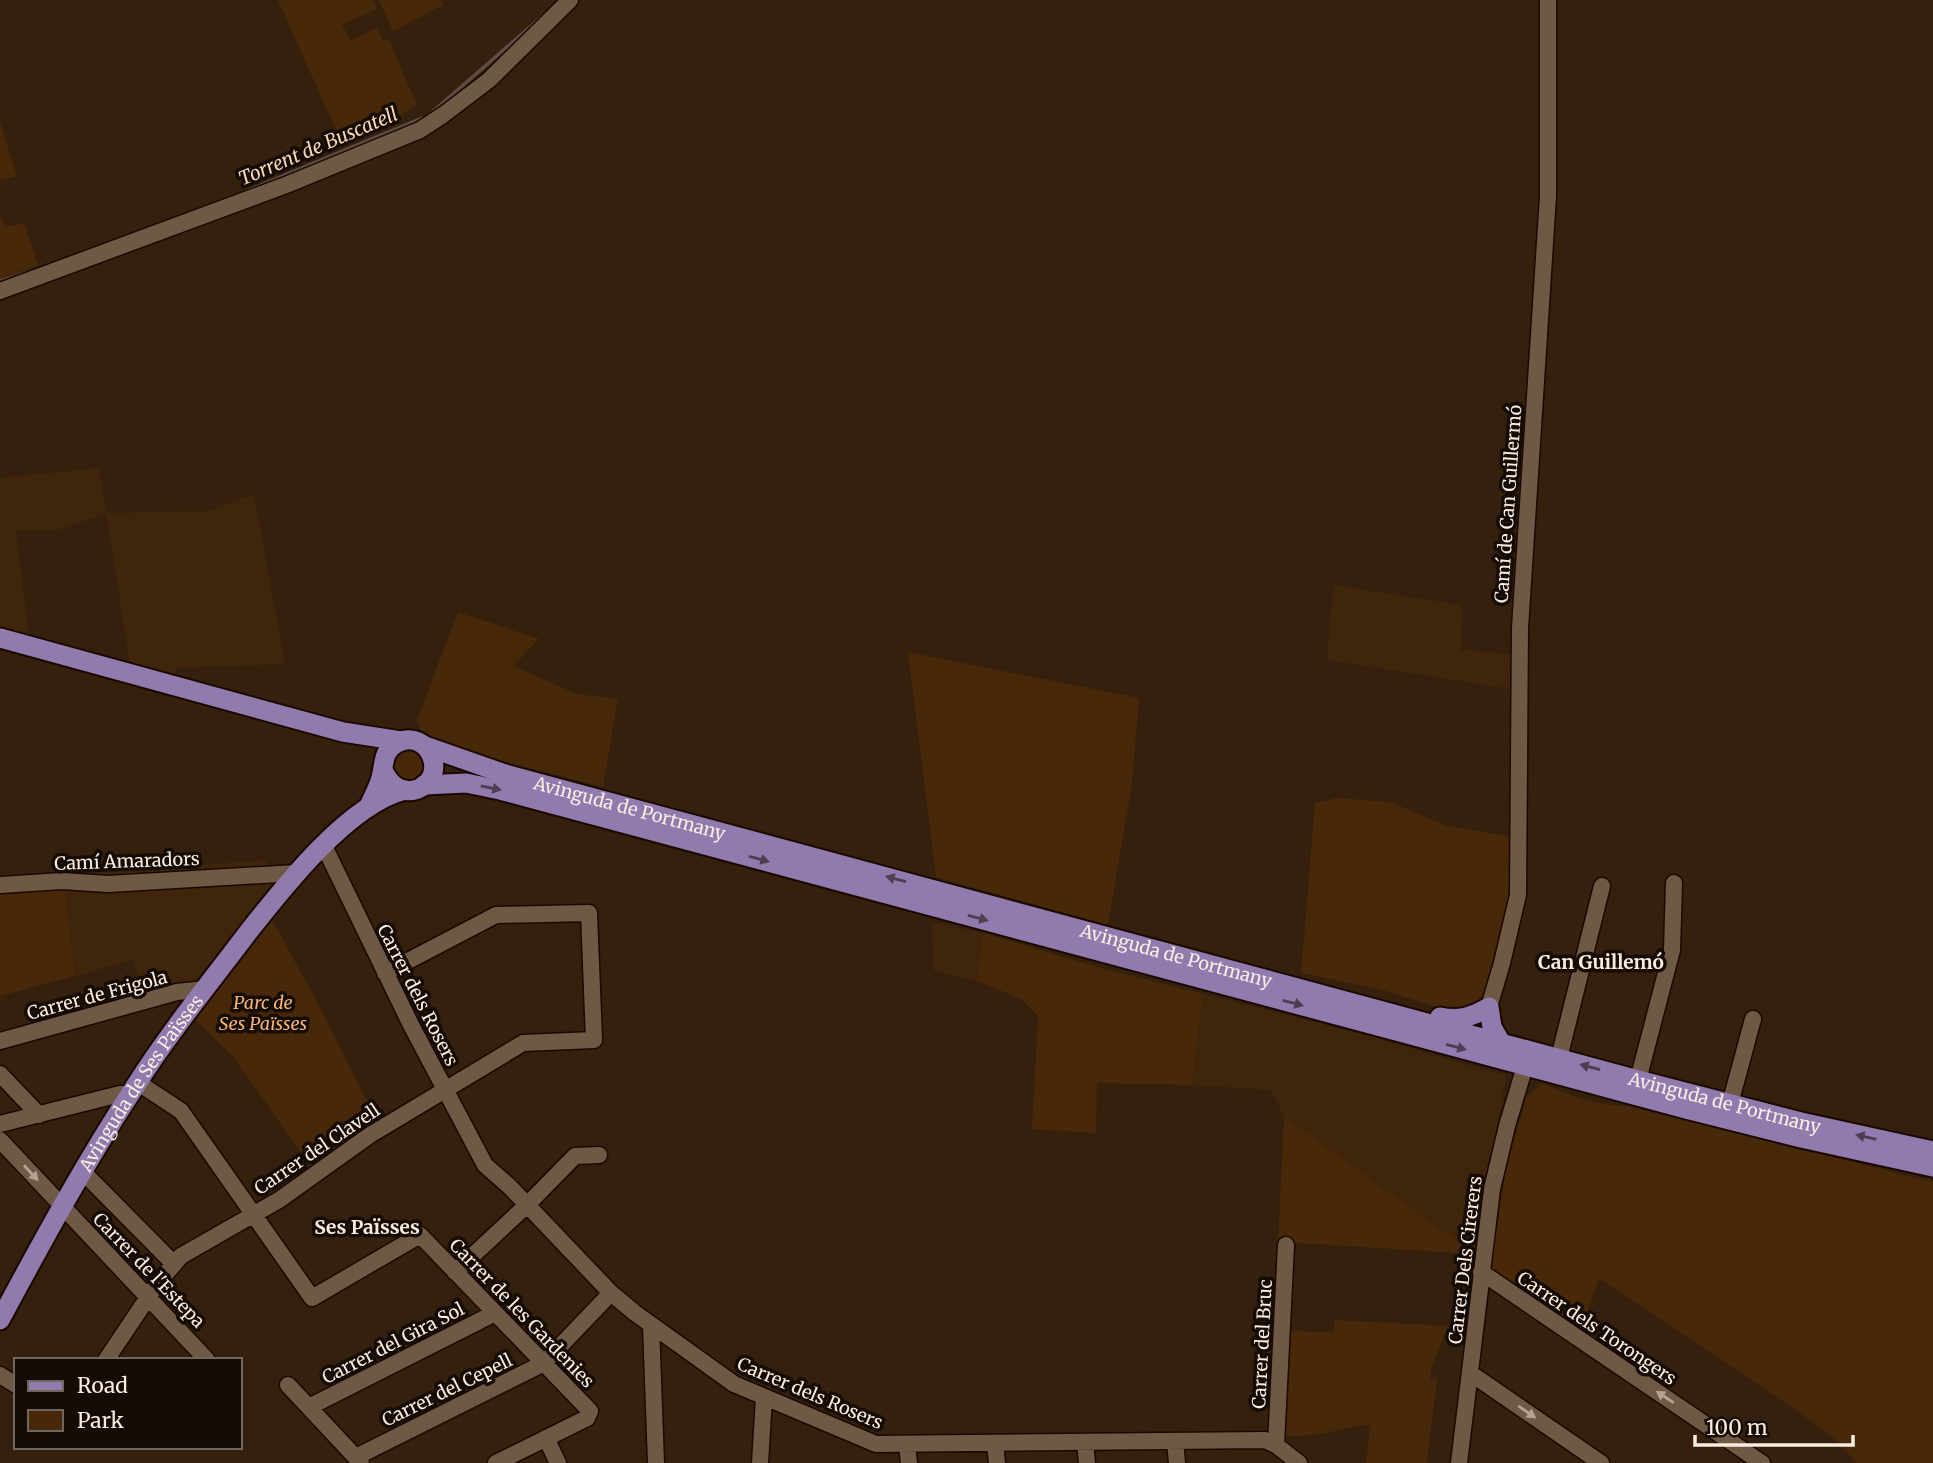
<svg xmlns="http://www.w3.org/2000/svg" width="1933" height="1463" font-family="Merriweather,serif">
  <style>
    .built { fill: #3e250c }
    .green { fill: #472809 }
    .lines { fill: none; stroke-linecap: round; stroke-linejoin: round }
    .stream { stroke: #5c4c44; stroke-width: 3.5 }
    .minor-casing { stroke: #1b0900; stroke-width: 19 }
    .major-casing { stroke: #1b0900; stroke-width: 23 }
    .minor { stroke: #6f5844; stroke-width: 16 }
    .major { stroke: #917bae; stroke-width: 19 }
    .oneway { fill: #4d3e51 }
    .oneway2 { fill: #b4a292 }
    .labels { text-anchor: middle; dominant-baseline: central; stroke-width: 7; stroke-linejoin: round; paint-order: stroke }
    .street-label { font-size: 18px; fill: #faece1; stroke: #150c05 }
    .park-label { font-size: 18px; font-style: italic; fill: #f8b375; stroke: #150c05 }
    .water-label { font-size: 19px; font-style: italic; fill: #fbd7b9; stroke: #150c05 }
    .neighbourhood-label { font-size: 19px; font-weight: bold; fill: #faece1; stroke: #150c05 }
  </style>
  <rect width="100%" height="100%" fill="#35200e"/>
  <path class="built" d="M 99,468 L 107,513 L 208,511 L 254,494 L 285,664 L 176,668 L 175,678 L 130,664 L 106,513 L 59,530 L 16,531 L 29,635 L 0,628 L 0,478 Z
    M 1333,585 L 1462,605 L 1461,650 L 1512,654 L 1511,689 L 1327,660 Z
    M 266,860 L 271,889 L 201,979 L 142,995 L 133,960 L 75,976 L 64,875 Z
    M 932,922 L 983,933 L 977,981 L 933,970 Z
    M 1203,994 L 1370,1036 L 1506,1076 L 1475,1254 L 1284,1116 L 1271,1090 L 1192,1085 Z"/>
  <path class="green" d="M 278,0 L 373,0 L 377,9 L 342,24 L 350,40 L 377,28 L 383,40 L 389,40 L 417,105 L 344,148 Z
    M 379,0 L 441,0 L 443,5 L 393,31 Z
    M 0,122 L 17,176 L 0,180 Z
    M 0,215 L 5,227 L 24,223 L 38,265 L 0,279 Z
    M 458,612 L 539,639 L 513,666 L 577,694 L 618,699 L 603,787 L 450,747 C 434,741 425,736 416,722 Z
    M 908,652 L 1139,698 L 1132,784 L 1108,925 L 936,877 Z
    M 409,747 L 424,756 L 425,773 L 412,784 L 393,778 L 390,760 L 393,754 Z
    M 1337,798 L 1390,802 L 1445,825 L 1511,837 L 1509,896 L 1499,949 L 1481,1001 L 1466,1009 L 1449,1011 L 1379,989 L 1301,973 L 1315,803 Z
    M 65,887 L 75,976 L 0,996 L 0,890 Z
    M 270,916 L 321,1009 L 376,1119 L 361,1128 L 355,1125 L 306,1160 L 232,1055 L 193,1018 Z
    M 983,933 L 1100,968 L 1203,994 L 1192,1085 L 1097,1083 L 1096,1133 L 1032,1129 L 1038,1016 L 1021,999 L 977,981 Z
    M 1543,1083 C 1573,1098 1594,1104 1627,1106 L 1933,1182 L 1933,1463 L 1857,1463 L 1834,1439 L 1796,1410 L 1599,1278 L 1581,1332 L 1490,1269 L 1507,1165 L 1527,1096 Z
    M 1284,1116 L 1475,1254 L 1282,1242 L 1278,1244 Z
    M 1335,1320 L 1448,1326 L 1431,1369 L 1430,1382 L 1437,1377 L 1427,1463 L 1366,1463 L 1370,1425 C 1354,1426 1340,1430 1325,1433 C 1307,1436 1290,1436 1273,1435 L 1278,1335 L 1295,1331 L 1333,1332 Z"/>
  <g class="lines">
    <path class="stream" d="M 430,114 L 546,13
      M 244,192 L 422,118
      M 0,281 L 38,269"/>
    <g class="minor-casing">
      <path id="minor" d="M 0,291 L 286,185 L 420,130 L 443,115 L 489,80 L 570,0
        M 324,846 L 411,1025 L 485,1165 L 510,1187 L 611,1293 L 635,1313 L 734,1384 L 876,1444 L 1265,1440 L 1276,1445 L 1299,1463
        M 0,885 L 62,881 L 108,884 L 296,873
        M 1489,1007 L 1502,963 L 1518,895 L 1520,628 L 1548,196 L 1548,0
        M 0,1041 L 177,992 L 205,989
        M 1559,1058 L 1602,886
        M 0,1074 L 39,1115
        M 1638,1080 L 1672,950 L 1674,883
        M 137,1082 L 181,1111 L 312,1298 L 420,1235 L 590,1411 L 587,1418 L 496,1463
        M 1730,1104 L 1753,1019
        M 0,1124 L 120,1094 L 130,1094
        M 0,1140 L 207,1360
        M 83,1172 L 174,1264
        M 455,1272 L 527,1205 L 575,1156 L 599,1155
        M 1481,1272 L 1762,1463
        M 651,1325 L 656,1463
        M 106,1360 L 157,1284 L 181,1256 L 279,1200 L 370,1135 L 523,1043 L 594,1040 L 589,913 L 496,915 L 385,973
        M 1470,1373 L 1601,1463
        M 0,1375 L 16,1385
        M 288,1385 L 361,1463
        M 309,1407 L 495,1313
        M 546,1438 L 558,1463
        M 1175,1441 L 1177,1463
        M 1085,1442 L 1087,1463
        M 995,1443 L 997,1463
        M 907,1444 L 909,1463
        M 1276,1445 L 1286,1245
        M 356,1457 L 544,1363 L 611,1293
        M 760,1463 L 764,1397
        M 1459,1463 L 1492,1189 L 1507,1126 L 1525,1066"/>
    </g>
    <g class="major-casing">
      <g id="major">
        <path d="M 0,638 L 343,732 L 401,741"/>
        <path id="s1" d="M 425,746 L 505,774 L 1638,1080 L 1801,1122 L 1933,1151"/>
        <path d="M 424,785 L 466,783 L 500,790 L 1686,1109 L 1801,1138 L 1933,1167"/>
        <path d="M 369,806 C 373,797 377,790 380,781 C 385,767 381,751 397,743 C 428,727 450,776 418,789 C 402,795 389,784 383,770"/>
        <path d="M 1440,1017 C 1459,1021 1472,1017 1489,1007 L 1492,1027 L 1501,1043"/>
        <path id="s2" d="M 0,1320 C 43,1240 86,1161 136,1085 C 169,1033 209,984 246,935 C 282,889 348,804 405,790"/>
      </g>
    </g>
    <use href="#minor" class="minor"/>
    <use href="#major" class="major"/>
  </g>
  <defs><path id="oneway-solid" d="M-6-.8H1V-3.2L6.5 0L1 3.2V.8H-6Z" transform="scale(1.75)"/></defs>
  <g class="oneway">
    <use href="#oneway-solid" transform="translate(491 788) rotate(12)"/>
    <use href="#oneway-solid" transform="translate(759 859) rotate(15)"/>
    <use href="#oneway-solid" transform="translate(896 879) rotate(-165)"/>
    <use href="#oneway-solid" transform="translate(978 918) rotate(15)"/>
    <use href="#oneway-solid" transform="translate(1293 1003) rotate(15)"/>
    <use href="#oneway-solid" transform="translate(1456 1047) rotate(15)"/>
    <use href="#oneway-solid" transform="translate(1590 1067) rotate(-165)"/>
    <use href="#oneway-solid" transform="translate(1866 1137) rotate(-167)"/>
  </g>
  <g class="oneway2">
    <use href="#oneway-solid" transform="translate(31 1173) rotate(47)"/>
    <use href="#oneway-solid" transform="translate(1665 1397) rotate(-146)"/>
    <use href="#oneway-solid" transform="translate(1527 1412) rotate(35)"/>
  </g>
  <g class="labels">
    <g class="street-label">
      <text transform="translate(1508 504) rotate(-86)">Camí de Can Guillermó</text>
      <text stroke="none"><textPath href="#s1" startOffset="214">Avinguda de Portmany</textPath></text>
      <text transform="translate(127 861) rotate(-2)">Camí Amaradors</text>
      <text stroke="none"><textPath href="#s1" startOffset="780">Avinguda de Portmany</textPath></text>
      <text transform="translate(97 995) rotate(-15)">Carrer de Frigola</text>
      <text transform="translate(418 995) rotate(63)">Carrer dels Rosers</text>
      <text stroke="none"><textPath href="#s2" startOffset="276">Avinguda de Ses Païsses</textPath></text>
      <text stroke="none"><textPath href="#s1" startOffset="1348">Avinguda de Portmany</textPath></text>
      <text transform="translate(317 1149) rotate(-34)">Carrer del Clavell</text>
      <text transform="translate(1465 1260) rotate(-83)">Carrer Dels Cirerers</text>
      <text transform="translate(149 1270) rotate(46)">Carrer de l'Estepa</text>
      <text transform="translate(522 1313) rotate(46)">Carrer de les Gardenies</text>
      <text transform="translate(1597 1328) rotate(34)">Carrer dels Torongers</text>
      <text transform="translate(393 1343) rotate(-27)">Carrer del Gira Sol</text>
      <text transform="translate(1262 1344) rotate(-87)">Carrer del Bruc</text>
      <text transform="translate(447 1390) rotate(-26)">Carrer del Cepell</text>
      <text transform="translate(810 1393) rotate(23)">Carrer dels Rosers</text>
    </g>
    <g class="park-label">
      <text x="263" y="1002">Parc de<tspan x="263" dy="21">Ses Païsses</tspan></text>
    </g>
    <g class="water-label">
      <text transform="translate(318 146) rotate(-23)">Torrent de Buscatell</text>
    </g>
    <g class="neighbourhood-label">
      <text x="1601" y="962">Can Guillemó</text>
      <text x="367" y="1227">Ses Païsses</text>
    </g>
  </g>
  <rect x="14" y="1358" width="228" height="91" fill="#150c05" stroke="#71665d" stroke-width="2"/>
  <rect x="28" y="1381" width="35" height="10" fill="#917bae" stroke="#71665d" stroke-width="2"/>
  <text x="77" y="1393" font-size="21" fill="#faece1">Road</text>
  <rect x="28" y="1410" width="35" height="21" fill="#472809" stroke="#71665d" stroke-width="2"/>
  <text x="77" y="1428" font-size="21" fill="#faece1">Park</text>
  <path d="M1695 1435v10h158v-10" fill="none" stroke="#faece1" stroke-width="3.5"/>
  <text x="1706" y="1435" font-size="21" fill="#faece1" stroke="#150c05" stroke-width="5" paint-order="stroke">100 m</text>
</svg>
